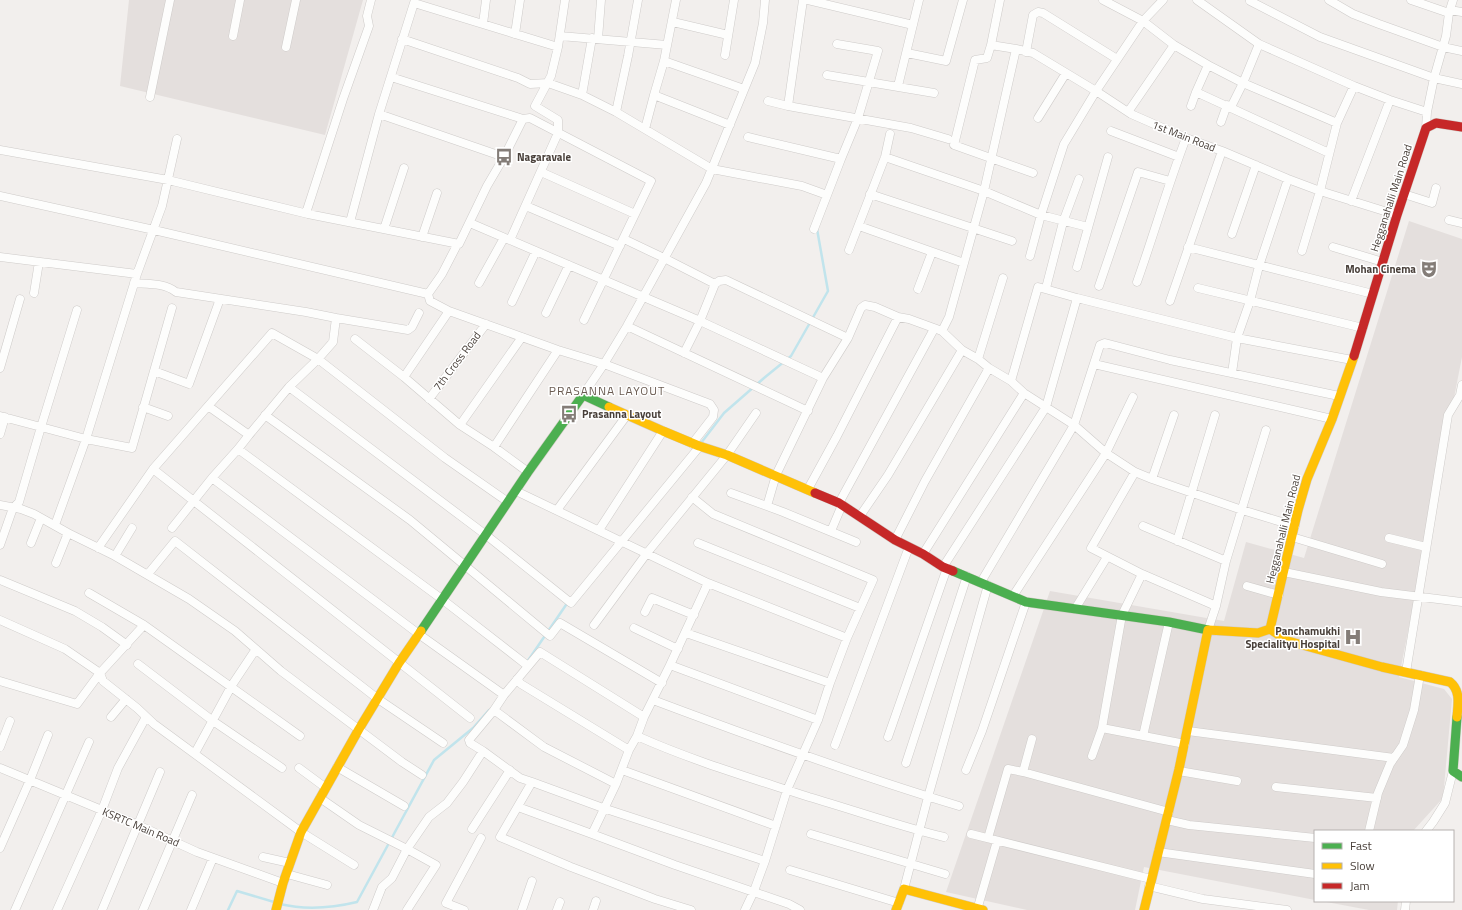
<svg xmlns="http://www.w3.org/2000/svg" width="1462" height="910" font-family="'Titillium Web',sans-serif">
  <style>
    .industrial { fill: #e4dfdd }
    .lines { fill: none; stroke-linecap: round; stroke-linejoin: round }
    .stream { stroke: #c1e4ec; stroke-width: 2.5 }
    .street-casing { stroke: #cecbc9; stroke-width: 9 }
    .fast-casing { stroke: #d2ccc6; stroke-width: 10 }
    .slow-casing { stroke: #d2ccc6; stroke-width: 10 }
    .jam-casing { stroke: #d2ccc6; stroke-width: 10 }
    .street { stroke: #fdfdfc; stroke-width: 8 }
    .fast { stroke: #4caf50; stroke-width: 9 }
    .slow { stroke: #ffc107; stroke-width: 9 }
    .jam { stroke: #c62828; stroke-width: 9 }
    .labels { text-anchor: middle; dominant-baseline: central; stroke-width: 3; stroke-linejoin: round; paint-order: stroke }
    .street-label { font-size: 11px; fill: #483f39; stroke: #fff }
    .poi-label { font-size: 11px; font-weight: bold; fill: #483f39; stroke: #fff; text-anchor: start }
    .neighbourhood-label { font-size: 12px; letter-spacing: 1px; fill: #6a5b51; stroke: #fff }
  </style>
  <rect width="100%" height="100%" fill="#f2efed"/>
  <path class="industrial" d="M 129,0 L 363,0 L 325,135 L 120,86 Z
    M 1409,221 L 1462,239 L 1462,357 L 1399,677 L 1444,689 L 1452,699 L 1443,798 L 1413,831 L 1315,831 L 1315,900 L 1144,867 L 1135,910 L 1027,910 L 946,892 L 1050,591 L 1224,621 L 1246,542 L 1304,558 Z
    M 1321,901 L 1398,901 L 1397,910 L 1369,910 Z"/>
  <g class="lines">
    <path class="stream" d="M 701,443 L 724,413 L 764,378 L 791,356 L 828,291 L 817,229
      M 527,662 L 568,602
      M 280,904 C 305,910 332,908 357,902 L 434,760 L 473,728 L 489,710
      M 228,910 L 237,891 L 274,902"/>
    <g class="street-casing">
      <path id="street" d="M 638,0 L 628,56 L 616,112 L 712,169 L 802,186 L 827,195
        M 676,0 L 664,61 L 654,95 L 730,125
        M 808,0 L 913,25
        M 1000,0 L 991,45 L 1016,49 L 1033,53 L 1096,91 L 1131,114 L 1186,138 L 1222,151 L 1288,179 L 1320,191 L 1397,215
        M 1103,0 L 1143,21 L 1174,45 L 1208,65 L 1243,83 L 1337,123
        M 1197,0 L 1259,44 L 1354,86 L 1390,100 L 1427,112
        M 1329,0 L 1353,14 L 1379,24 L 1443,47 L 1462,51
        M 1411,0 L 1449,13
        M 1250,1 L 1320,37 L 1434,78 L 1462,84
        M 1450,10 L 1462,12
        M 673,22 L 728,35
        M 483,24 L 486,0
        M 515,34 L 520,0
        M 233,36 L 240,0
        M 560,36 L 667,45
        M 402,39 L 518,78 L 530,84 L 548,83 L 582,95 L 592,38
        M 598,39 L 601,0
        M 991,45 L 987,58 L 975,60 L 954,145 L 1033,173
        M 286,47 L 296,0
        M 1026,52 L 1033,15 L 1038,12 L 1043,13 L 1117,59
        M 907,53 L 946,61 L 963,0
        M 725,55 L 734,0
        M 664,61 L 744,89
        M 1208,65 L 1196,92 L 1329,153
        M 827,75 L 934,93
        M 898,86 L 919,0
        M 582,95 L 616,112
        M 150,97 L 170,0
        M 768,101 L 788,106 L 911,128 L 948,139
        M 788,106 L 803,0
        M 1191,106 L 1196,92
        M 1231,107 L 1243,83 L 1259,44
        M 1128,112 L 1174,45
        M 379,114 L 504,157
        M 1038,118 L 1066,73
        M 523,119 L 530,118 L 651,181 L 584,320
        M 1221,122 L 1227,105
        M 1426,128 L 1427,112 L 1434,78 L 1446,36 L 1449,13 L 1453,0
        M 645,129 L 654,95
        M 1111,131 L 1179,157
        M 748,137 L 841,159
        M 0,150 L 168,180 L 308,214 L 459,244 L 487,186 L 504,157 L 523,119 L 391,77
        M 885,157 L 984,191 L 1041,215 L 1088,227
        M 541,172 L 635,214
        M 870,194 L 1012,241
        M 1404,194 L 1432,203 L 1436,188
        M 0,196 L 154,230 L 428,294
        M 1351,201 L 1390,100
        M 526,206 L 620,246
        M 306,213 L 343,99 L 369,26 L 367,16 L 371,0
        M 1449,220 L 1462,223
        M 350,222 L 379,114 L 414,3 L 558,47
        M 470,223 L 700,321 L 823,378
        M 859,226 L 964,263
        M 384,229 L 404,168
        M 814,229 L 841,159 L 858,118 L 878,51 L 837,44
        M 1232,234 L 1256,165
        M 422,237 L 437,193
        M 624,239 L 664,258 L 715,284 L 719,281 L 726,280 L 848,338
        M 510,240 L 558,133 L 558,120 L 535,106 L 551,76 L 558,47 L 565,0
        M 457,245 L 442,274 L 428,294 L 430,301 L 449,311 L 558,350 L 604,364 L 710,404 L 714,410 L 713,417 L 692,444
        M 1188,247 L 1373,294
        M 1333,247 L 1383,262
        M 849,250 L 885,157 L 890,134
        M 1302,251 L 1320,191 L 1337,123 L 1354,86
        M 1030,256 L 1041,215 L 1064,144 L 1096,91 L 1143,21 L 1163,0
        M 0,257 L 137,274
        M 1077,267 L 1108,157
        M 1137,282 C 1154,234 1168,185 1186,138
        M 134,283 C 149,284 165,283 176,292 L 306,312 L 336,318 L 333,342 L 318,359 L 289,387 L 249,435 L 238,449 L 212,478 L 172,528
        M 479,283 L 504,238
        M 1099,286 L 1138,172 L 1170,181
        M 1046,288 L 1063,222 L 1079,179
        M 1198,288 L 1363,328
        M 918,289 L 932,252
        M 34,293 L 39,262
        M 1170,301 L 1222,151
        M 512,302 L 536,251
        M 77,310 L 41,427 L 86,439 L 137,274 L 162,206 L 177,139
        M 449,311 L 404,377 L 460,425 L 494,447 L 528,472
        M 546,313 L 569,265
        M 336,318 L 408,330 L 412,327 L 419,313
        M 627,326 L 808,411
        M 942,331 L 949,317 L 984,191 L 1016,49
        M 355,339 L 404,377
        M 684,353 L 700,321 L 715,284
        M 978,359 L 1003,278
        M 1094,364 L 1332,419
        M 0,368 L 20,299
        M 154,371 L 189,384 L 220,299
        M 1232,373 L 1237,338 L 1250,301 L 1259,266 L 1288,179
        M 1011,381 L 1038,287 L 1077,298 L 1237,338 L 1352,360
        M 289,387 L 486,535 L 571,603 L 700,446
        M 583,395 L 604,364 L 627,326 L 706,183 L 755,63 L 763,23 L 765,0
        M 429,399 L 486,324
        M 208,406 L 249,435
        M 143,407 L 168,416
        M 265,415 L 410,520 L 550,636 L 560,623 L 662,683
        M 0,416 L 41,427 L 19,502 L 13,508 L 0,545
        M 460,425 L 522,337
        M 0,434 L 5,417
        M 494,447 L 558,350
        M 238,449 L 443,600 L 528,666
        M 212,478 L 420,635 L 504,695 L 494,710 L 544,747 L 616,784
        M 1152,479 L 1174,415
        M 808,489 L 837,436 L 898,317
        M 516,491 L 708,583 L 847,638
        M 731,493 L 783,512 L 856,542
        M 692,497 L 713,514 L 873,580 L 847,638 L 830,683 L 818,720 L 787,790 L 765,861 L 754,891 L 745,910
        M 839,503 L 934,329
        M 0,505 L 21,509 L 34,514 L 68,533 L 115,556 L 189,599 L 235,631 L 281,671 L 402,762 L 422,775
        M 767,506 L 776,475 L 823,378 L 848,338 L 861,308 L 865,305 L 875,307 L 898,317 L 909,319 L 942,331 L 962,350 L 978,359 L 989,368 L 1011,381 L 1024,393 L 1074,425 L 1106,453 L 1135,472 L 1152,479 L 1242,510 L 1295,526
        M 557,510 L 627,415
        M 860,516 L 888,475 L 962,350
        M 55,525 L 86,439 L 132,448 L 172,308
        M 1143,526 L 1226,561
        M 599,530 L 663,431
        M 831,531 L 842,505
        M 1292,537 L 1382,564
        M 1389,538 L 1426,547
        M 895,540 L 925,481 L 989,368
        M 1177,541 L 1215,415
        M 31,543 L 41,518
        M 698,543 L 860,608
        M 98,548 L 153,469
        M 923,554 L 1024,393
        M 115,556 L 132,528
        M 56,563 L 68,533
        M 943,567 L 1046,407 L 1077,298
        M 1284,572 L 1381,592 L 1462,602
        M 148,574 L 175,541 L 378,699 L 443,743
        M 1142,574 L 1216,606
        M 0,580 L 75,611 L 102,627 L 127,645
        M 981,582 L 1074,425 L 1100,345 L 1105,343 L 1170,360 L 1339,396
        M 1247,586 L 1279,595
        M 89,593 L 144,625 L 300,736
        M 1013,596 L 1106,453 L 1133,397
        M 1075,609 L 1107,557
        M 645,612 L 652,598 L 694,615
        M 0,620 L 65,649 L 100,673 L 103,681 L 137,708 L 154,724 L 301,832 L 354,865
        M 594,625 L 647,553 L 727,455 L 756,413
        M 634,628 L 678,649
        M 1208,630 L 1216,606 L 1226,561 L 1266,430
        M 686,633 L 830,683
        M 138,664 L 213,721 L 282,768
        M 670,665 L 708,583
        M 1406,672 L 1448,415 L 1460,395 L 1462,385
        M 517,679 L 521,684 L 629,750 L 637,736 L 644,717
        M 0,681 L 77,704 L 100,673 L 144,625
        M 504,695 L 540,652 L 644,717 L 670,665 L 818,720
        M 653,700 C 754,738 856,775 959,806
        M 111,717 L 126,699
        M 470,718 L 153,469 L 272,333 L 318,359 L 445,458 L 508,502
        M 1102,728 L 1185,744
        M 1188,731 L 1394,758
        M 637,736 C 693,761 751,778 809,797 C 854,810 898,826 944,837
        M 1143,736 L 1169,622
        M 888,737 L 947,568
        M 835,745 L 909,547
        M 0,747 L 10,721
        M 629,750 L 616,784 L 592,834 L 675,865 L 789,904 L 800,910
        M 483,751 L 470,743 L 469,740 L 494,710
        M 195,753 L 232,685 L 256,649
        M 1092,756 L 1102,728 L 1122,615 L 1142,574 L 1091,548 L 1135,472
        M 906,763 L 967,576
        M 337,767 L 404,806
        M 0,768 L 138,825 L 197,852 L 283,883
        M 299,768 L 326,788
        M 622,770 L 776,826
        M 966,770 L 982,731 L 1026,602
        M 1179,771 L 1237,781
        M 1023,772 L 1169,812
        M 532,782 L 500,837 L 571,867 L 655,899 L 691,910
        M 1276,787 L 1377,798
        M 320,798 L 359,825 L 407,849 L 429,817 L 447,803 L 463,782 L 483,751 L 520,778 L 532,782 L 603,808 L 765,861
        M 518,807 L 592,834
        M 1167,820 L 1189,825 L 1315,838
        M 472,829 L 510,770
        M 1369,831 L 1378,793 L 1390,764 L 1403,745 L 1414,710 L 1420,675
        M 1426,831 L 1433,822 L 1445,803 L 1453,771
        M 811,834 L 945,874
        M 971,834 L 1151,879
        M 988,838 L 1008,769 L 1023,772 L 1032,739
        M 0,848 L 30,780 L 48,735
        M 1158,852 L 1315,874
        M 263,857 L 290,863
        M 790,870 L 899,903
        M 287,874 L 327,885
        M 1149,886 L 1203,899 L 1287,910
        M 904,889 L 928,797 L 988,585
        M 15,910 L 89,742
        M 57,910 L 102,810 L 118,768 L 146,717
        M 102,910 L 160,772
        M 143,910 L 192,795
        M 191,910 L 213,858
        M 373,910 L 382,887 L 392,878 L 407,849 L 436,865 L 407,910
        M 464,910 L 446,903 L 481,838
        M 522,910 L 532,881
        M 557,910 L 560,902
        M 593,910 L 596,901
        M 977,910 L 997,841
        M 1405,910 L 1406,901"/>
    </g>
    <g class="fast-casing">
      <path id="fast" d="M 953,571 L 1026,602 L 1169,622 L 1208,630
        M 421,631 L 528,472 L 583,395 L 609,407
        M 1457,717 L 1453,771 L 1462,777"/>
    </g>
    <g class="slow-casing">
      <path id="slow" d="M 609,407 L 663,431 L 699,446 L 727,455 L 815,493
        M 1270,629 L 1298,510 L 1307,479 L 1332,419 L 1354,356
        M 1270,629 L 1288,641 L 1382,667 L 1450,682 C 1461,691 1458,704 1457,717
        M 276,910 L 283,883 L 301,832 L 359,729 L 399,663 L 421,631
        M 896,910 L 904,889 L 983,910
        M 1144,910 L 1179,769 L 1208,630 L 1258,633 L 1270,629"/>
    </g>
    <g class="jam-casing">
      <path id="jam" d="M 1354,356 L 1397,215 L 1426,128 L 1436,123 L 1462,127
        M 815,493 L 839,503 L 895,540 L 923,554 L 943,567 L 953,571"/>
    </g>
    <use href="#street" class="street"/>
    <use href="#fast" class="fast"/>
    <use href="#slow" class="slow"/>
    <use href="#jam" class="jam"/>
  </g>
  <defs>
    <g id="bus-bare" transform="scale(1.38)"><path d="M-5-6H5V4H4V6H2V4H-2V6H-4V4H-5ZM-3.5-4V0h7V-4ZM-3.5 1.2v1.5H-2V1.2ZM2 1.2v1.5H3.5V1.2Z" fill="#847d78" stroke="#fff" stroke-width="2.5" paint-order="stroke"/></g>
    <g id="theatre-bare" transform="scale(1.38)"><path d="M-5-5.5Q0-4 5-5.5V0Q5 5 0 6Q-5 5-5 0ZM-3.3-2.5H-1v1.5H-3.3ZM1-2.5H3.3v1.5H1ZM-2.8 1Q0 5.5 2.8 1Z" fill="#847d78" stroke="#fff" stroke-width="2.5" paint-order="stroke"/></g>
    <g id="hospital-bare" transform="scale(1.38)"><path d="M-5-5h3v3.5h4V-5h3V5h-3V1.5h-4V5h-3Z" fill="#847d78" stroke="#fff" stroke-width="2.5" paint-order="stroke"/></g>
  </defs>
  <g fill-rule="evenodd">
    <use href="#bus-bare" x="504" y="157"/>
    <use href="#theatre-bare" x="1429" y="269"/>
    <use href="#bus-bare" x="569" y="414"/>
    <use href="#hospital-bare" x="1353" y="637"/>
  </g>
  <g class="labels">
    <g class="street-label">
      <text transform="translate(1184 136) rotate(21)">1st Main Road</text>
      <text transform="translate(1391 198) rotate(-72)">Hegganahalli Main Road</text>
      <text transform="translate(457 361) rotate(-53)">7th Cross Road</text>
      <text transform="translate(1283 529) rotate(-76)">Hegganahalli Main Road</text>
      <text transform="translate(141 827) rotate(23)">KSRTC Main Road</text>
    </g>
    <g class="poi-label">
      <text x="517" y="157">Nagaravale</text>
      <text x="1416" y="269" text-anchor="end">Mohan Cinema</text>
      <text x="582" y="414">Prasanna Layout</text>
      <text x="1340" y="631" text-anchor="end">Panchamukhi<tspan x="1340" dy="13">Specialityu Hospital</tspan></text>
    </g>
    <g class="neighbourhood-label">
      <text x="607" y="390">PRASANNA LAYOUT</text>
    </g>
  </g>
  <rect x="1314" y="830" width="140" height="72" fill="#ffffff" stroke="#b6b2b0"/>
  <rect x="1322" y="843" width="20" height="6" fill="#4caf50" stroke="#b6b2b0"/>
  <text x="1350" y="850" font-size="12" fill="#483f39">Fast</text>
  <rect x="1322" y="863" width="20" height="6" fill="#ffc107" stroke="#b6b2b0"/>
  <text x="1350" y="870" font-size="12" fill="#483f39">Slow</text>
  <rect x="1322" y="883" width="20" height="6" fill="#c62828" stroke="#b6b2b0"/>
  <text x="1350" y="890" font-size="12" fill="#483f39">Jam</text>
</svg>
